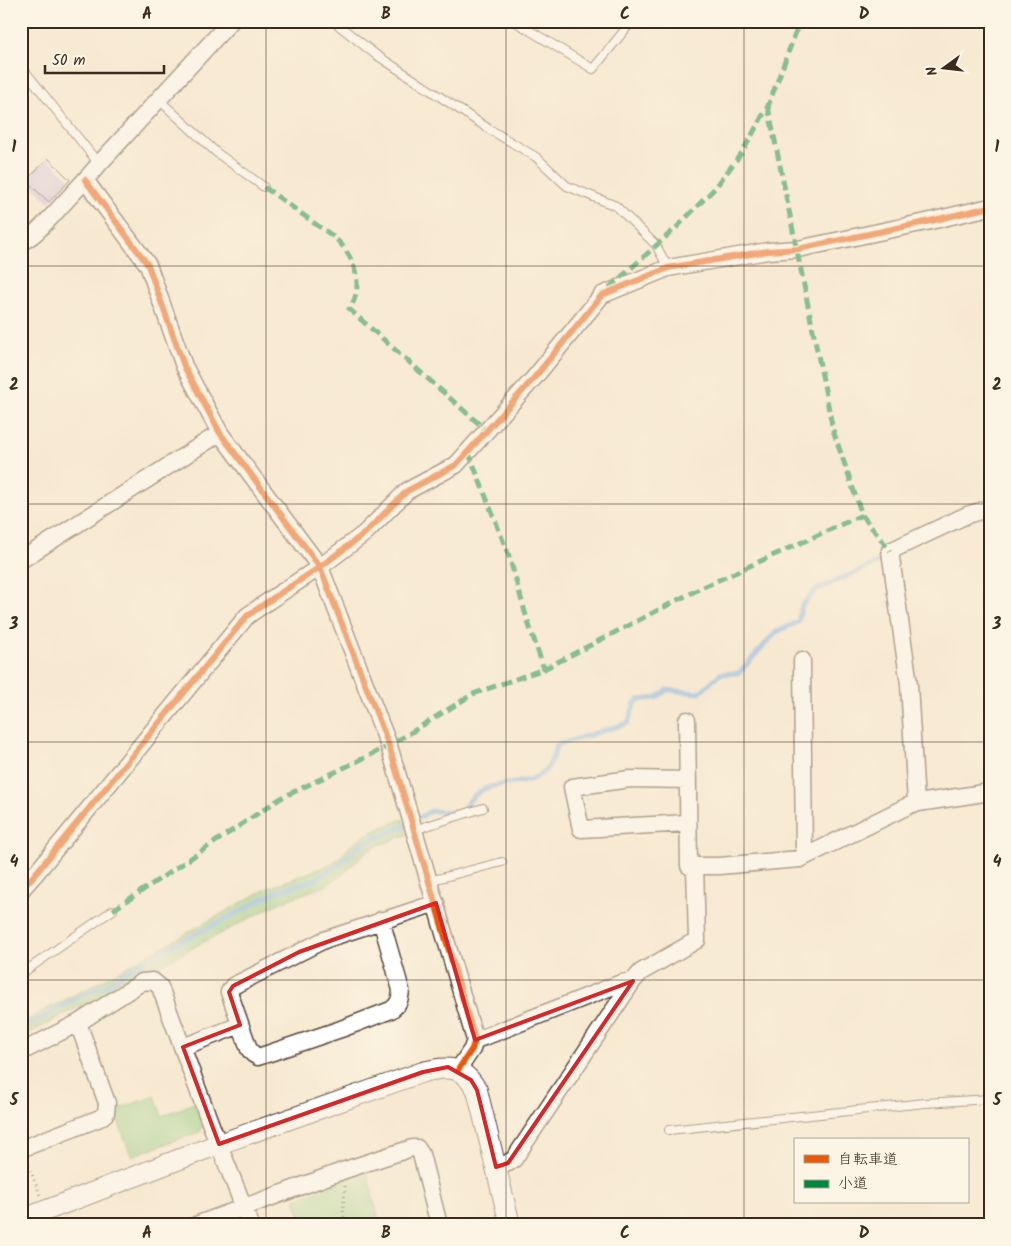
<svg xmlns="http://www.w3.org/2000/svg" width="1011" height="1246" font-family="Kalam,'Klee One',sans-serif">
  <style>
    .green { fill: #8fce85; stroke: #657c52 }
    .lines { fill: none; stroke-linecap: round; stroke-linejoin: round }
    .stream { stroke: #76b0e7; stroke-width: 5 }
    .building { fill: #b7aade }
    .service-casing { stroke: #574739; stroke-width: 10 }
    .minor-casing { stroke: #574739; stroke-width: 19 }
    .tertiary-casing { stroke: #574739; stroke-width: 22 }
    .path { stroke: #574739; stroke-width: 3; stroke-dasharray: 1 4; stroke-linecap: butt }
    .service { stroke: #fff; stroke-width: 8 }
    .minor { stroke: #fff; stroke-width: 16 }
    .tertiary { stroke: #fff; stroke-width: 20 }
    .quiet { stroke: #00873e; stroke-width: 5; stroke-dasharray: 10 5; stroke-linecap: butt }
    .cycleway-casing { stroke: #fcf5e5; stroke-width: 9 }
    .cycleway { stroke: #e8590c; stroke-width: 6 }
    .marked { fill: none; stroke: #d62828; stroke-width: 4; stroke-linejoin: round }
    .grid { fill: none; stroke: #3b2a1e; stroke-width: 1; stroke-opacity: 0.55 }
    .neatline { fill: none; stroke: #3b2a1e; stroke-width: 2 }
    .grid-label { font-size: 16px; text-anchor: middle; font-weight: bold; fill: #3b2a1e }
  </style>
  <rect width="100%" height="100%" fill="#fcf5e5"/>
  <filter id="ink" filterUnits="userSpaceOnUse"><feTurbulence type="fractalNoise" baseFrequency=".02" numOctaves="2"/><feDisplacementMap in="SourceGraphic" scale="10" xChannelSelector="R" yChannelSelector="G"/><feConvolveMatrix kernelMatrix="1 2 1 2 8 2 1 2 1" color-interpolation-filters="sRGB"/></filter>
  <filter id="wash" filterUnits="userSpaceOnUse"><feTurbulence type="fractalNoise" baseFrequency=".0096" numOctaves="4" result="noise"/><feDisplacementMap in="SourceGraphic" scale="20" xChannelSelector="R" yChannelSelector="G"/><feGaussianBlur stdDeviation="1.12" result="paint"/><feColorMatrix in="noise" values="0 0 0 0 0 0 0 0 0 0 0 0 0 0 0 0 0 1.4 0 .05"/><feComposite in="paint" operator="in"/></filter>
  <g filter="url(#wash)">
    <rect width="100%" height="100%" fill="#f7e9d1"/>
    <path class="green" d="M 403,819 L 407,835 L 379,845 L 366,852 L 342,875 L 325,886 L 281,902 L 33,1031 L 21,1038 L 21,1024 L 39,1013 L 92,986 L 266,889 L 331,864 L 342,855 L 353,843 L 369,833 Z
      M 155,1096 L 162,1116 L 194,1103 L 202,1126 L 200,1132 L 131,1156 L 117,1118 L 118,1109 Z
      M 367,1172 L 380,1225 L 304,1225 L 295,1199 Z"/>
    <g class="lines">
      <path class="stream" d="M 21,1030 L 80,996 L 105,986 L 130,969 L 168,948 L 228,918 L 275,892 L 316,879 L 336,866 L 361,844 L 403,827 L 431,811 L 460,812 C 468,802 477,790 490,787 C 511,781 534,786 548,767 C 552,761 554,751 557,745 L 628,723 L 635,703 L 638,700 L 656,698 L 667,690 L 699,693 L 720,674 L 739,673 L 776,632 L 798,622 L 802,605 L 816,590 L 888,558"/>
    </g>
    <g id="blocks">
      <path class="building" d="M 48,158 L 70,180 L 49,202 L 26,181 Z"/>
    </g>
  </g>
  <g filter="url(#ink)">
    <use href="#blocks" fill-opacity="0" stroke="#574739" stroke-width="1"/>
    <g class="lines">
      <g class="service-casing">
        <path id="service" d="M 333,21 L 375,54 L 489,129 L 536,157 L 567,186 L 616,206 L 656,245 L 668,268
          M 514,21 L 593,69 L 632,21
          M 21,66 L 99,164
          M 158,99 L 217,153 L 264,187
          M 414,830 L 483,808
          M 429,881 L 502,862
          M 21,974 L 113,910
          M 669,1130 L 925,1103 L 990,1099"/>
      </g>
      <g class="minor-casing">
        <path id="minor" d="M 21,242 C 34,237 44,224 54,214 C 69,197 85,181 99,164 L 231,21
          M 21,560 L 220,433
          M 802,660 L 804,857
          M 687,720 L 689,866 L 695,866
          M 688,780 L 630,779 L 572,787 L 581,829 L 688,823
          M 916,803 L 909,684 L 890,551 L 967,515 L 990,508
          M 21,890 L 36,873 L 247,616 L 270,600 L 320,567 L 220,433 L 184,366 L 148,265 L 85,180
          M 381,920 L 401,990 C 400,1000 399,1004 391,1010 L 341,1029 L 258,1057 L 253,1054 L 249,1049 L 229,992 L 233,986 L 324,940 L 436,903
          M 475,1040 L 487,1036 L 621,983 L 633,981
          M 183,1047 L 240,1025
          M 21,1052 L 78,1023 L 142,982 L 153,981 L 160,987 L 211,1125 L 251,1225
          M 458,1070 L 472,1049 L 475,1040 L 414,830 L 389,746 L 320,567 L 365,533 L 407,491 L 456,465 L 534,378 L 602,295 L 668,268 L 768,251 L 798,249 L 926,222 L 990,207
          M 21,1149 L 100,1118 L 106,1113 L 107,1103 L 78,1023
          M 496,1167 L 508,1163 L 514,1159 L 633,981 L 641,972 L 697,940 L 695,866 L 719,866 L 800,859 L 912,804 L 990,792
          M 196,1225 L 345,1170 L 412,1148 L 417,1148 L 421,1154 L 439,1225"/>
      </g>
      <g class="tertiary-casing">
        <path id="tertiary" d="M 21,1220 L 219,1144 L 423,1072 C 449,1066 462,1065 477,1090 L 510,1225"/>
      </g>
      <path class="path" d="M 27,1161 L 40,1195
        M 345,1186 C 345,1199 340,1213 347,1225
        M 332,1225 L 338,1220 L 344,1220"/>
      <use href="#service" class="service"/>
      <use href="#minor" class="minor"/>
      <use href="#tertiary" class="tertiary"/>
      <path class="quiet" d="M 768,106 L 833,430 L 862,515 L 890,551
        M 264,187 C 281,199 298,211 314,223 C 322,229 330,233 336,239 C 355,257 365,288 349,309 L 486,430
        M 609,288 L 678,226 L 715,188 L 743,151 L 768,106 L 800,21
        M 468,451 L 509,556 L 527,619 L 544,669
        M 113,910 L 281,798 L 389,746 L 473,694 L 544,669 L 699,589 L 862,515"/>
      <g class="cycleway-casing">
        <path id="cycleway" d="M 21,890 L 36,873 L 247,616 L 270,600 L 320,567 L 220,433 L 184,366 L 148,265 L 85,180
          M 458,1070 L 472,1049 L 475,1040 L 414,830 L 389,746 L 320,567 L 365,533 L 407,491 L 456,465 L 534,378 L 602,295 L 668,268 L 768,251 L 798,249 L 926,222 L 990,207"/>
      </g>
      <use href="#cycleway" class="cycleway"/>
    </g>
  </g>
  <path d="M0 0H1011V1246H0ZM 436,903 L 475,1040 L 633,981 L 508,1163 L 496,1167 L 477,1090 L 471,1080 L 448,1067 L 423,1072 L 219,1144 L 183,1047 L 240,1025 L 229,992 L 233,986 L 299,952 Z" fill="#f7e9d1" fill-opacity=".55" fill-rule="evenodd"/>
  <path class="marked" d="M 436,903 L 475,1040 L 633,981 L 508,1163 L 496,1167 L 477,1090 L 471,1080 L 448,1067 L 423,1072 L 219,1144 L 183,1047 L 240,1025 L 229,992 L 233,986 L 299,952 Z"/>
  <path class="grid" d="M 266,21 L 266,1225M 506,21 L 506,1225M 744,21 L 744,1225M 21,266 L 990,266M 21,504 L 990,504M 21,742 L 990,742M 21,980 L 990,980"/>
  <rect width="1011" height="1246" fill="none" stroke="#fcf5e5" stroke-width="55"/>
  <rect x="794" y="1138" width="175" height="65" fill="#fcf5e5" stroke="#afa495"/>
  <rect x="804" y="1155" width="25" height="8" fill="#e8590c" stroke="#afa495"/>
  <text x="838" y="1164" font-size="15" fill="#3b2a1e">自転車道</text>
  <rect x="804" y="1180" width="25" height="8" fill="#00873e" stroke="#afa495"/>
  <text x="838" y="1188" font-size="15" fill="#3b2a1e">小道</text>
  <g transform="translate(944 68) rotate(255)" stroke="#fcf5e5" stroke-width="4" paint-order="stroke">
  <path d="M0-4L9 19L0 12L-9 19Z" fill="#3b2a1e"/>
  <text y="-8" font-size="14" font-weight="bold" text-anchor="middle" fill="#3b2a1e">N</text>
  </g>
  <path d="M45 65v8h119v-8" fill="none" stroke="#3b2a1e" stroke-width="2.5"/>
  <text x="52" y="65" font-size="15" fill="#3b2a1e" stroke="#fcf5e5" stroke-width="4" paint-order="stroke">50 m</text>
  <rect x="28" y="28" width="956" height="1190" class="neatline"/>
  <g class="grid-label">
    <text x="147" y="19">A</text>
    <text x="386" y="19">B</text>
    <text x="625" y="19">C</text>
    <text x="864" y="19">D</text>
    <text x="14" y="152">1</text>
    <text x="997" y="152">1</text>
    <text x="14" y="390">2</text>
    <text x="997" y="390">2</text>
    <text x="14" y="629">3</text>
    <text x="997" y="629">3</text>
    <text x="14" y="867">4</text>
    <text x="997" y="867">4</text>
    <text x="14" y="1105">5</text>
    <text x="997" y="1105">5</text>
    <text x="147" y="1238">A</text>
    <text x="386" y="1238">B</text>
    <text x="625" y="1238">C</text>
    <text x="864" y="1238">D</text>
  </g>
</svg>
